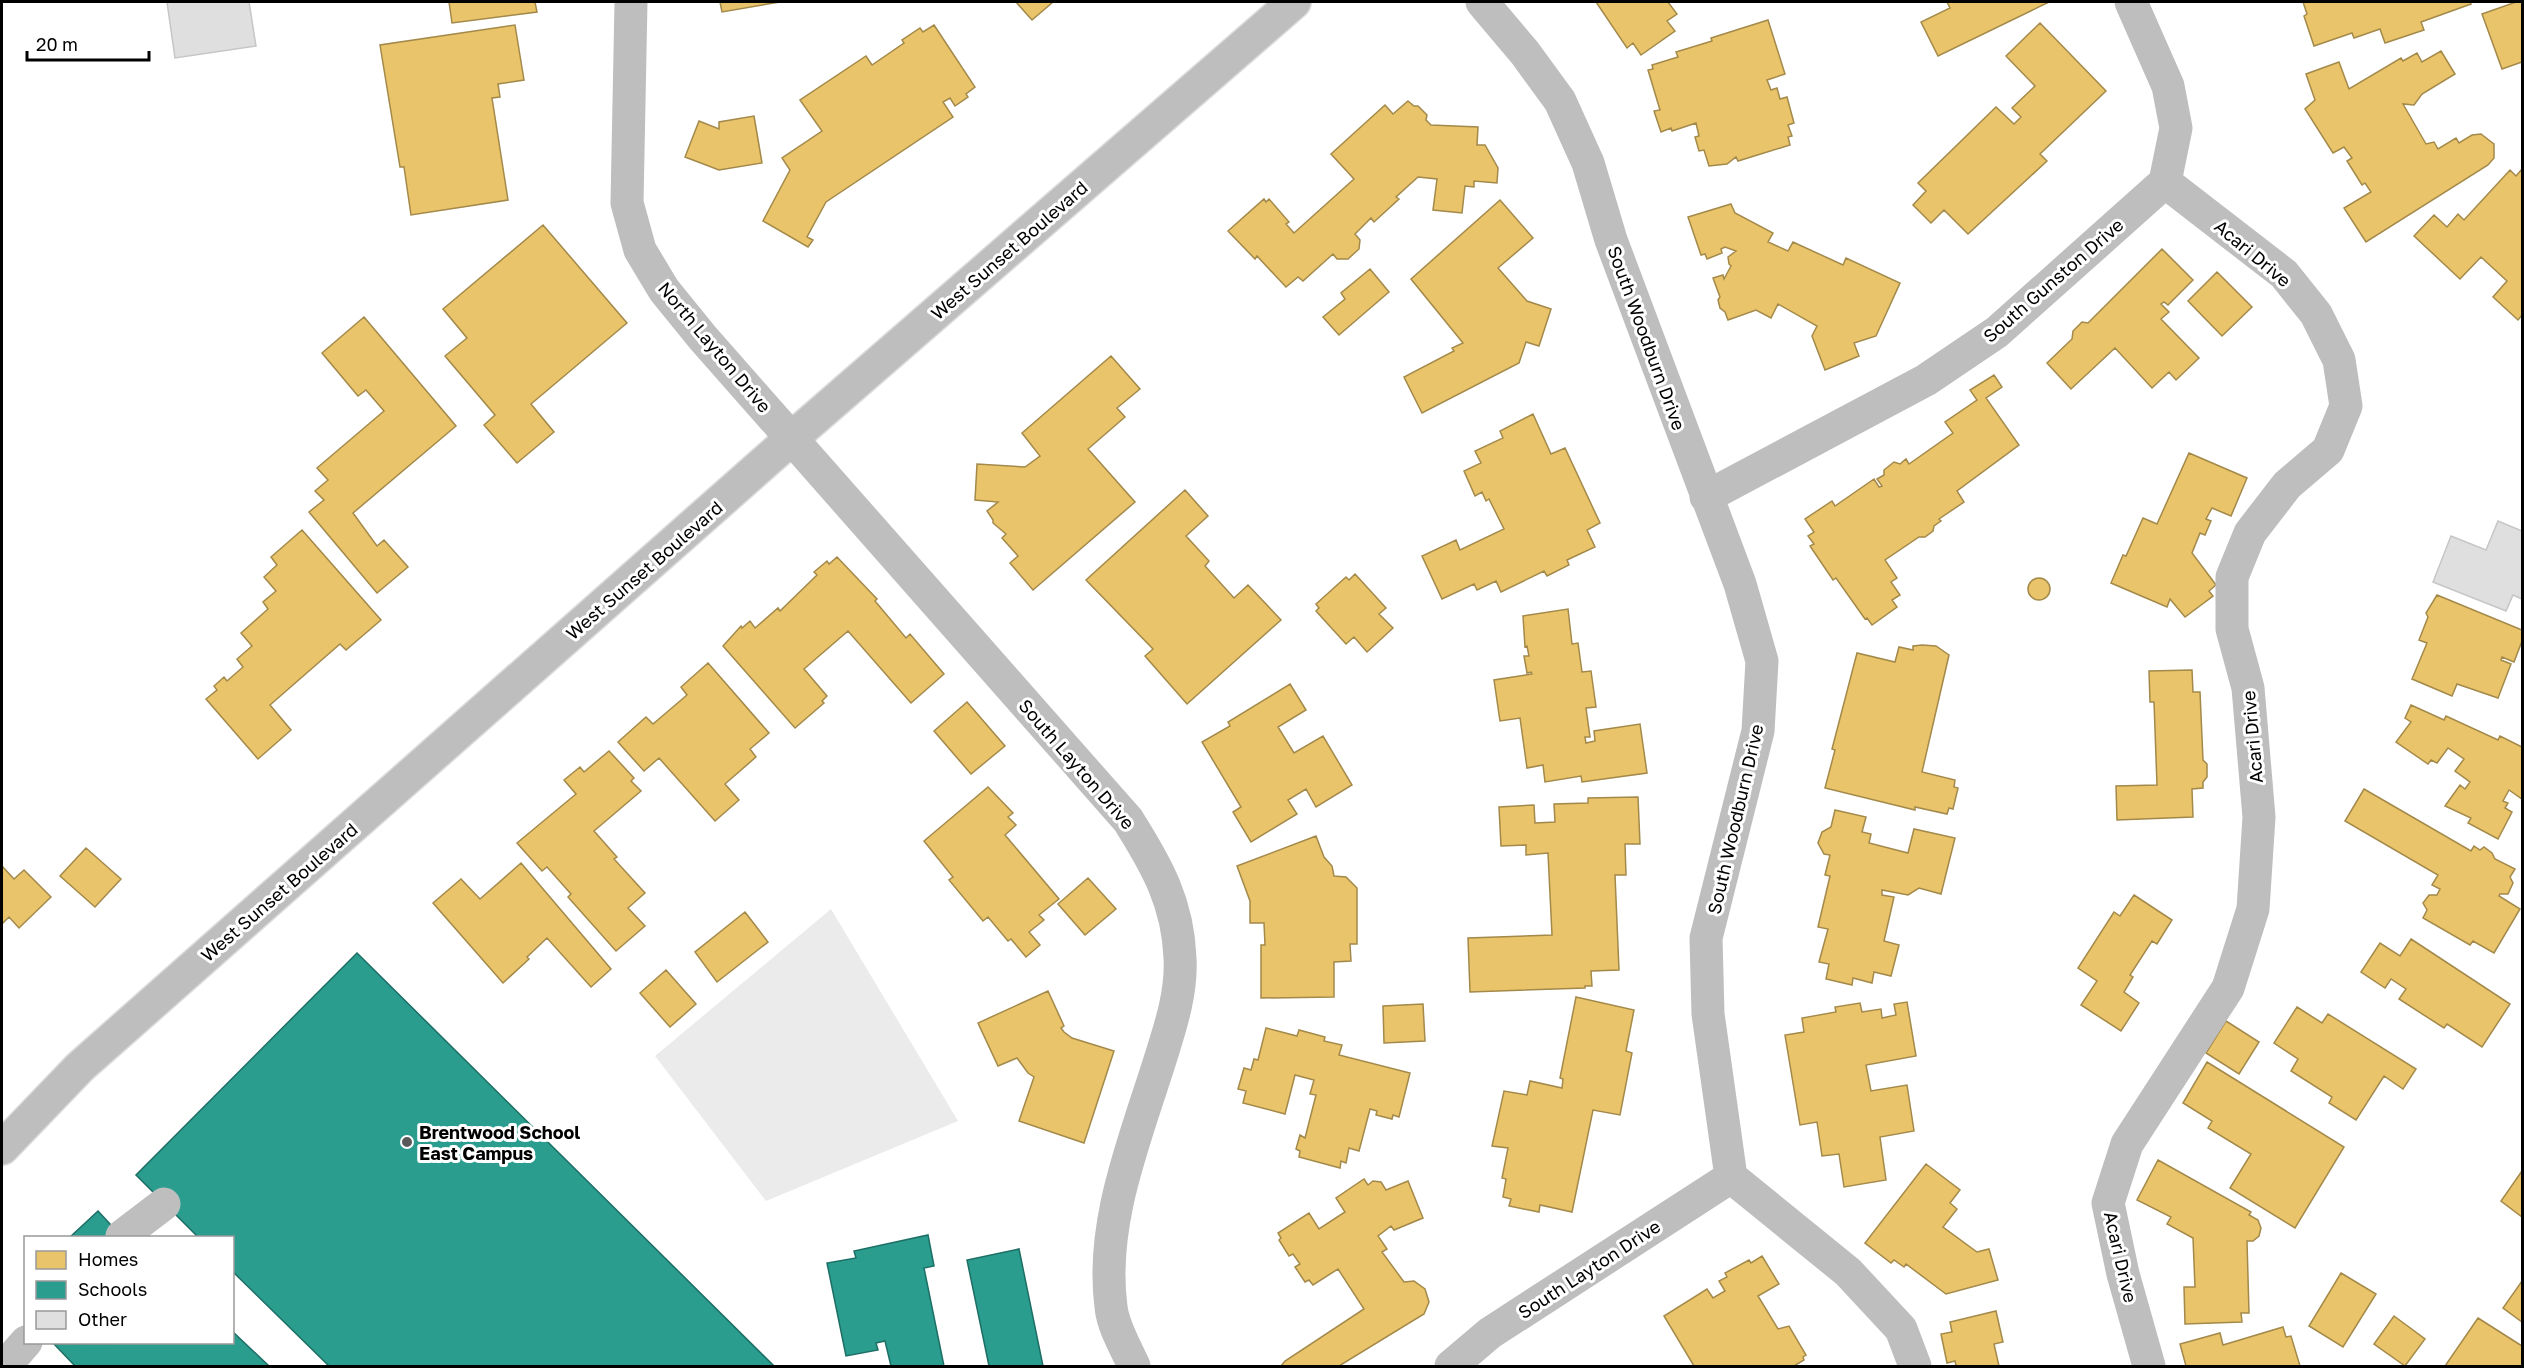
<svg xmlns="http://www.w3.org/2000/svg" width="2524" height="1368" font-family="'Golos Text',sans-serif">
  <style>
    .green { fill: #ebebeb }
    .homes { fill: #e9c46a; stroke: #a3894a; stroke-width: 1.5 }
    .schools { fill: #2a9d8f; stroke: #1d6e64; stroke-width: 1.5 }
    .building { fill: #dfdfdf; stroke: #c6c6c6; stroke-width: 1.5 }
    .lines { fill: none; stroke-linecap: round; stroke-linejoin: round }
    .major-casing { stroke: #dbdbdb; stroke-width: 36 }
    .minor { stroke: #bebebe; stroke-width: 33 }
    .major { stroke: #bebebe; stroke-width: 33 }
    .poi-dot { fill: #595959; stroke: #fff; stroke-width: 2 }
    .labels { text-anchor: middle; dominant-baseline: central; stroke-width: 6; stroke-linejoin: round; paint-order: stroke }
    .street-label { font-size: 18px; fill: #000; stroke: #fff }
    .poi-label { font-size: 18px; font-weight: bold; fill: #000; stroke: #fff; text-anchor: start }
  </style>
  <rect width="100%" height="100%" fill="#fff"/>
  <path class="green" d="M 831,909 L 958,1121 L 766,1201 L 655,1056 Z"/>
  <path class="homes" d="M 449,2 L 535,2 L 537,12 L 452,23 Z
    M 720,2 L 780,2 L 722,12 Z
    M 1016,2 L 1053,2 L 1032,20 Z
    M 1596,2 L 1668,2 L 1677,14 L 1667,21 L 1675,31 L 1641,55 L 1633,43 L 1627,48 Z
    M 1947,2 L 2049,2 L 1938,56 L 1921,22 L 1950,8 Z
    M 2303,2 L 2470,2 L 2471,4 L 2421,22 L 2424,30 L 2385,43 L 2380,29 L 2354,38 L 2352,33 L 2314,46 L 2304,16 L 2307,14 Z
    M 2516,2 L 2522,2 L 2522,62 L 2502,69 L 2482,14 Z
    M 1768,20 L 1785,74 L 1767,80 L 1771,90 L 1777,88 L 1780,99 L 1787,97 L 1794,123 L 1788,125 L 1792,136 L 1788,137 L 1790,145 L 1738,161 L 1736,157 L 1727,164 L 1709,166 L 1704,150 L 1699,151 L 1695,137 L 1699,136 L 1696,123 L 1672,131 L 1671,128 L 1661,132 L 1654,111 L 1660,110 L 1648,70 L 1653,69 L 1652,65 L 1678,57 L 1676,52 L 1712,41 L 1711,38 Z
    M 2040,23 L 2106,91 L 2040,154 L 2047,161 L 1968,234 L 1944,210 L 1931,223 L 1913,205 L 1926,191 L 1918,183 L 1996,107 L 2014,124 L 2021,117 L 2012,108 L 2035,86 L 2006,56 Z
    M 515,25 L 524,80 L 498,84 L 500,97 L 492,98 L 508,200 L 411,215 L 404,167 L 400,167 L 380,45 Z
    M 934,25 L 975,87 L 966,94 L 968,97 L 955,106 L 950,98 L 943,102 L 953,117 L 826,202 L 807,237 L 813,240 L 808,247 L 763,221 L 790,170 L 782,158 L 822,131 L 800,100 L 866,56 L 872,65 L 904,43 L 902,40 L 920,28 L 923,32 Z
    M 2441,51 L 2455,74 L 2422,94 L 2414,105 L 2403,104 L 2426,144 L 2434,142 L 2438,149 L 2456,138 L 2459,143 L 2472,135 L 2481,134 L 2494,144 L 2494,158 L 2488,165 L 2366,242 L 2344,208 L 2371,192 L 2365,183 L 2362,185 L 2347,161 L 2352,158 L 2344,147 L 2333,153 L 2305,109 L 2315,100 L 2306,74 L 2339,62 L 2349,89 L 2401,58 L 2403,61 L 2417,53 L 2422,62 Z
    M 1408,101 L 1414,106 L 1418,106 L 1427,115 L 1426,120 L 1431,125 L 1478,127 L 1477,145 L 1485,145 L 1498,168 L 1497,183 L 1474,181 L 1474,187 L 1465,186 L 1462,213 L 1433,210 L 1437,179 L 1418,177 L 1396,197 L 1399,199 L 1374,222 L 1371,218 L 1355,234 L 1360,240 L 1359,249 L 1348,259 L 1337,259 L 1333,254 L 1303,281 L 1298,277 L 1286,287 L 1257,256 L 1255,259 L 1228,231 L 1264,199 L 1266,202 L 1269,199 L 1289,222 L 1286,224 L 1294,233 L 1354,179 L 1331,154 L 1385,105 L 1393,114 Z
    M 754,116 L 762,163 L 719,170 L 685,157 L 699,121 L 719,129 L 719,122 Z
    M 2522,169 L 2522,315 L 2518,320 L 2493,297 L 2507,281 L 2481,257 L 2460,279 L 2414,236 L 2434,215 L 2447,227 L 2458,214 L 2464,220 L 2510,170 L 2516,176 Z
    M 1500,200 L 1533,238 L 1498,268 L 1527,301 L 1551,309 L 1539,346 L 1526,342 L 1519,363 L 1422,413 L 1404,377 L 1454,351 L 1452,348 L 1463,343 L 1411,279 Z
    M 1731,204 L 1735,213 L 1773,233 L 1768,242 L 1788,251 L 1793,242 L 1843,265 L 1846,258 L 1900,283 L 1876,336 L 1854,343 L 1859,356 L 1825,370 L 1812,336 L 1817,326 L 1778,304 L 1771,318 L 1756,310 L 1728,320 L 1725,312 L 1720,308 L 1718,300 L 1720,297 L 1713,278 L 1723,275 L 1724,279 L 1731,266 L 1729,264 L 1728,257 L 1736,251 L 1725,247 L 1721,249 L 1722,253 L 1707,259 L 1705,254 L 1701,255 L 1688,217 Z
    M 543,225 L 627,323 L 531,404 L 554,432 L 517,463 L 484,425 L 495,415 L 445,356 L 467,338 L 443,309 Z
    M 2162,249 L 2193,280 L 2168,305 L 2164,302 L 2161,304 L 2169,312 L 2161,319 L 2199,358 L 2176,380 L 2169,372 L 2152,388 L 2115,348 L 2071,389 L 2047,363 L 2072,339 L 2073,331 L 2082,322 L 2088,323 Z
    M 1370,269 L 1389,292 L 1339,335 L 1323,317 L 1345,299 L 1341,293 Z
    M 2217,272 L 2252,307 L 2222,336 L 2188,301 Z
    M 364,317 L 456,426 L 353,513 L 377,546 L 384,540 L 408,567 L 377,593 L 309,512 L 324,500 L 315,491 L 328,480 L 317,468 L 384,411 L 366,390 L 358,396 L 322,353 Z
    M 1111,356 L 1140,389 L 1117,408 L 1125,417 L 1088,449 L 1135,502 L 1033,590 L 1010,563 L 1018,556 L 1002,538 L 1006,534 L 993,523 L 993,520 L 987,511 L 998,502 L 975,500 L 977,464 L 1025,467 L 1040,456 L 1022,433 Z
    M 1994,375 L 2002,387 L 1986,398 L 2019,445 L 1957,491 L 1964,502 L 1939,519 L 1941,521 L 1934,526 L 1933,531 L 1925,537 L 1919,537 L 1885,560 L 1897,578 L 1891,582 L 1900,595 L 1892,600 L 1897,607 L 1872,625 L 1867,618 L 1865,619 L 1836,578 L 1833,580 L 1810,546 L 1814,544 L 1808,536 L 1814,532 L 1805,519 L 1832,501 L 1835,506 L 1874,479 L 1879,487 L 1882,486 L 1877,479 L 1884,475 L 1884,470 L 1894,462 L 1900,464 L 1906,459 L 1909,464 L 1953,433 L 1945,422 L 1977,400 L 1970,390 Z
    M 1533,414 L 1551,454 L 1565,448 L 1600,523 L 1587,530 L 1595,547 L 1567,560 L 1569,565 L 1547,576 L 1544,571 L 1501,592 L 1496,581 L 1477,590 L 1474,584 L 1442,599 L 1422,556 L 1456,540 L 1460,550 L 1504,529 L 1489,499 L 1486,501 L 1482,492 L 1475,496 L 1464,471 L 1481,463 L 1475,451 L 1503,438 L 1500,431 Z
    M 2189,453 L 2247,478 L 2231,516 L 2212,508 L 2206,519 L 2211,521 L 2205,535 L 2200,533 L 2192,553 L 2216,585 L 2209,591 L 2213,596 L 2185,617 L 2170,599 L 2167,607 L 2111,583 L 2123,555 L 2126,556 L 2143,518 L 2157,524 Z
    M 1185,490 L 1208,516 L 1186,536 L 1209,561 L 1205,566 L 1234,598 L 1248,585 L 1281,620 L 1187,704 L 1145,656 L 1153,649 L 1086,580 Z
    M 302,530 L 381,620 L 346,650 L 340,644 L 270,705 L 291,730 L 258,759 L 206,699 L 217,690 L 214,686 L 224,677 L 227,681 L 243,667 L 237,659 L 252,646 L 241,633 L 268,609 L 263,602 L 276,591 L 264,577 L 277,565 L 271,557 Z
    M 837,557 L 877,599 L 875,601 L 906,638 L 910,634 L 944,674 L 911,703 L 848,631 L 804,669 L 827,696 L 822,701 L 824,703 L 795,728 L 723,646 L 741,626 L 742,628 L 750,621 L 755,628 L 778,608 L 780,611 L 817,575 L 814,572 L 827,561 L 829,564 Z
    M 1355,574 L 1386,608 L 1379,614 L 1393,628 L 1367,652 L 1354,637 L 1346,644 L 1316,611 L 1319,608 L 1316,604 L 1346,577 L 1349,580 Z
    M2028 589a11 11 0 1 1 22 0a11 11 0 1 1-22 0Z
    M 2437,595 L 2522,630 L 2522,641 L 2514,662 L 2502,657 L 2501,660 L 2511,664 L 2498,698 L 2457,684 L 2452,696 L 2412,679 L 2427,643 L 2419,640 L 2428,617 L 2426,613 Z
    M 1568,609 L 1572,644 L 1578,643 L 1582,672 L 1591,671 L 1596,707 L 1586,708 L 1590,737 L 1585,737 L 1586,743 L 1595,741 L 1594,731 L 1640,724 L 1647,773 L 1582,782 L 1581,776 L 1545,782 L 1543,765 L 1527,768 L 1520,718 L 1500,721 L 1494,680 L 1532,674 L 1531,672 L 1527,673 L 1524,656 L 1529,656 L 1527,646 L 1525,647 L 1523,616 Z
    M 1922,645 L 1936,646 L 1949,655 L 1922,772 L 1955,780 L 1954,787 L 1958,788 L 1953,809 L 1949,808 L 1947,814 L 1915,807 L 1915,810 L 1825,788 L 1835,750 L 1832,749 L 1857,653 L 1895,662 L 1899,647 L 1913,650 L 1913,646 Z
    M 708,663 L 769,733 L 750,749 L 756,757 L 725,784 L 739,800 L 715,821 L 659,758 L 644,771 L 618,742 L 646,717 L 653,724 L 687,695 L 681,687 Z
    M 2192,670 L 2193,692 L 2200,692 L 2203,760 L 2207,764 L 2207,777 L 2203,782 L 2203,788 L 2192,789 L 2193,817 L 2117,820 L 2116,786 L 2157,785 L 2154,702 L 2150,702 L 2149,671 Z
    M 1290,684 L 1306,710 L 1278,727 L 1294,753 L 1323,736 L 1352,785 L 1316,807 L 1306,789 L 1288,800 L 1297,814 L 1251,842 L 1233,812 L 1241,807 L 1202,742 L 1230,726 L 1228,722 Z
    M 967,702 L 1005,746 L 971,774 L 934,731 Z
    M 2411,705 L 2444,720 L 2446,716 L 2498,740 L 2500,736 L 2522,747 L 2522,799 L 2509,790 L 2503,801 L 2508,803 L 2505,808 L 2512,812 L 2498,839 L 2468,823 L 2471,818 L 2445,806 L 2460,785 L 2465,789 L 2470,782 L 2455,771 L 2464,759 L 2448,748 L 2437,763 L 2431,760 L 2428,764 L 2396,742 L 2411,722 L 2405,718 Z
    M 609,751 L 634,778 L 631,781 L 641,791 L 594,831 L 617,857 L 614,859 L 645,893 L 628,908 L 645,926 L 616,951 L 568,897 L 571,894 L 547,867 L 542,871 L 517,843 L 576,794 L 564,780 L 580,767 L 584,772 Z
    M 988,787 L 1013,813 L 1008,817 L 1016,825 L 1005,835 L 1059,899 L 1039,915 L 1044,920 L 1029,932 L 1040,945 L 1026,957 L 1011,939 L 1008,941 L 988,917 L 983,921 L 949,880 L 953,877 L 924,841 Z
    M 2364,789 L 2471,851 L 2474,846 L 2480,850 L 2484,847 L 2492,853 L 2495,859 L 2515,869 L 2510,877 L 2513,883 L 2508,894 L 2500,894 L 2499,896 L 2520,909 L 2494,953 L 2473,941 L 2470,945 L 2423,918 L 2427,910 L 2423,903 L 2429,895 L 2437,895 L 2440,889 L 2432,885 L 2438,875 L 2345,821 Z
    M 1638,797 L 1640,844 L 1625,844 L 1626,875 L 1615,875 L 1619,970 L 1591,971 L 1592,986 L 1585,986 L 1585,988 L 1470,992 L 1468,938 L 1552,935 L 1548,853 L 1526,855 L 1526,845 L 1501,846 L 1499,807 L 1534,805 L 1535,823 L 1555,822 L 1554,804 L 1588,803 L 1588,798 Z
    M 1835,810 L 1866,817 L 1862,832 L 1871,834 L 1869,843 L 1908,853 L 1914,829 L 1955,838 L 1941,894 L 1919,888 L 1908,895 L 1882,890 L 1882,895 L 1894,897 L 1884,941 L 1899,945 L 1891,976 L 1874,972 L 1872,983 L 1853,978 L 1852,985 L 1826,979 L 1829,964 L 1819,962 L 1828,929 L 1818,927 L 1830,876 L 1825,875 L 1830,855 L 1824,854 L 1818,843 L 1822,832 L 1831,827 Z
    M 1316,836 L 1324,857 L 1332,866 L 1334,876 L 1346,877 L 1357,888 L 1357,944 L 1350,944 L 1351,961 L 1334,962 L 1334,997 L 1261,998 L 1261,945 L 1265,945 L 1264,923 L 1250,923 L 1250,901 L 1237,866 Z
    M 86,848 L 121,879 L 95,907 L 60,876 Z
    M 521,863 L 611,969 L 591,987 L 547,938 L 527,957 L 529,959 L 503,983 L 433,903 L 461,879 L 480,899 Z
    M 2,866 L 14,879 L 24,870 L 51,897 L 19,928 L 9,917 L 2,924 Z
    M 1088,878 L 1116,909 L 1085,935 L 1058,904 Z
    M 2134,895 L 2172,920 L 2157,944 L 2152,941 L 2130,975 L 2133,977 L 2124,992 L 2139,1003 L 2121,1031 L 2081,1005 L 2097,981 L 2078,968 L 2114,912 L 2120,916 Z
    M 745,912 L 768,942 L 717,982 L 695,952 Z
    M 2411,939 L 2510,1004 L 2482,1047 L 2447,1024 L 2444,1028 L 2399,999 L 2406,989 L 2391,979 L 2385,988 L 2361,972 L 2380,943 L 2400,956 Z
    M 666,970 L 696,1004 L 670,1027 L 640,993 Z
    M 1048,991 L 1064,1026 L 1061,1028 L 1064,1032 L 1072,1038 L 1114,1051 L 1084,1143 L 1019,1121 L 1034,1077 L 1028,1073 L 1017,1058 L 998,1066 L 978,1023 Z
    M 1576,997 L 1634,1010 L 1626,1051 L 1632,1053 L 1620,1115 L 1593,1110 L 1572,1212 L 1540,1205 L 1539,1212 L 1509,1206 L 1511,1199 L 1503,1197 L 1506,1179 L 1502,1178 L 1508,1148 L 1492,1146 L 1504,1091 L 1527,1095 L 1530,1081 L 1562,1088 L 1563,1079 L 1560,1078 Z
    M 1907,1002 L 1916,1056 L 1866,1065 L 1871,1091 L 1907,1085 L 1914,1131 L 1880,1137 L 1886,1180 L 1844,1187 L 1839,1154 L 1822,1156 L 1817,1122 L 1800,1125 L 1785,1035 L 1804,1032 L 1802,1018 L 1836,1012 L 1835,1007 L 1860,1003 L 1862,1012 L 1881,1009 L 1882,1018 L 1896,1015 L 1894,1004 Z
    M 1423,1004 L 1425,1041 L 1384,1043 L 1383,1006 Z
    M 2297,1007 L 2322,1023 L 2328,1014 L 2416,1069 L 2403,1089 L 2384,1076 L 2356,1120 L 2329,1103 L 2332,1097 L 2291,1071 L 2298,1059 L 2274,1043 Z
    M 2226,1021 L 2259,1042 L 2239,1074 L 2206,1053 Z
    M 1266,1028 L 1297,1036 L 1299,1030 L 1325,1037 L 1324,1041 L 1342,1045 L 1339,1055 L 1410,1073 L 1399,1117 L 1393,1115 L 1392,1119 L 1376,1115 L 1377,1111 L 1370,1109 L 1359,1151 L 1349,1148 L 1346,1163 L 1341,1161 L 1340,1168 L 1299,1157 L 1300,1151 L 1296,1149 L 1300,1135 L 1305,1138 L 1316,1095 L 1310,1094 L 1314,1080 L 1295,1075 L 1285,1114 L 1243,1103 L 1246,1091 L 1238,1089 L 1244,1068 L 1251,1070 L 1254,1059 L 1258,1060 Z
    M 2207,1062 L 2344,1147 L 2295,1228 L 2230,1188 L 2251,1154 L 2208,1128 L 2212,1121 L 2183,1103 Z
    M 2158,1160 L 2251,1212 L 2249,1215 L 2258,1220 L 2261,1228 L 2259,1236 L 2253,1241 L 2247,1241 L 2249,1313 L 2241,1313 L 2242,1322 L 2185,1324 L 2184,1287 L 2195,1287 L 2193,1238 L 2167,1224 L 2171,1217 L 2137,1200 Z
    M 1926,1164 L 1960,1190 L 1950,1203 L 1957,1209 L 1943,1227 L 1977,1252 L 1989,1249 L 1998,1280 L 1946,1294 L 1906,1264 L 1904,1267 L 1894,1260 L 1891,1263 L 1865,1243 Z
    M 2522,1171 L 2522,1217 L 2501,1201 Z
    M 1364,1179 L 1368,1185 L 1373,1181 L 1381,1182 L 1386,1190 L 1408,1181 L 1423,1218 L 1394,1230 L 1391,1226 L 1378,1236 L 1387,1249 L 1382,1252 L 1404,1282 L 1414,1281 L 1425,1289 L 1429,1302 L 1424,1314 L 1339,1366 L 1281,1366 L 1285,1361 L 1364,1309 L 1338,1269 L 1313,1285 L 1309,1280 L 1305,1282 L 1295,1267 L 1300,1264 L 1293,1254 L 1289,1256 L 1279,1240 L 1281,1238 L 1278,1233 L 1309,1213 L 1319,1229 L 1345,1212 L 1336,1198 Z
    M 1762,1256 L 1779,1284 L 1758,1296 L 1778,1329 L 1789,1326 L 1806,1355 L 1803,1357 L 1804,1360 L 1794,1366 L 1694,1366 L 1664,1316 L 1707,1289 L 1713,1298 L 1725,1291 L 1719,1281 L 1727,1277 L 1725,1273 L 1749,1260 L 1751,1263 Z
    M 2341,1273 L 2376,1294 L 2343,1347 L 2309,1326 Z
    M 2522,1281 L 2522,1322 L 2503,1308 Z
    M 1996,1311 L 2003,1342 L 1994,1344 L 1999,1366 L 1956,1366 L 1955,1361 L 1947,1363 L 1941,1334 L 1952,1332 L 1950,1322 Z
    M 2394,1316 L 2425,1339 L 2405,1366 L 2374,1344 Z
    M 2478,1318 L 2522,1346 L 2522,1366 L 2445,1366 Z
    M 2283,1327 L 2286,1337 L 2291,1336 L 2300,1366 L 2186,1366 L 2180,1344 L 2220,1333 L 2223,1345 Z"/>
  <path class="schools" d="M 357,953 L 774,1366 L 329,1366 L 232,1271 L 232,1238 L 199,1238 L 136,1175 Z
    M 98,1211 L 123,1238 L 69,1238 Z
    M 928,1235 L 934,1266 L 924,1268 L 944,1366 L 891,1366 L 885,1341 L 876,1343 L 878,1350 L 846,1356 L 827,1263 L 856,1258 L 854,1251 Z
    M 1019,1249 L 1043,1366 L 989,1366 L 967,1260 Z
    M 232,1331 L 269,1366 L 75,1366 L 54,1344 L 232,1342 Z"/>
  <path class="building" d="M 167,2 L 249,2 L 256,46 L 175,58 Z
    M 2498,521 L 2522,531 L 2522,599 L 2513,595 L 2506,611 L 2433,582 L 2451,536 L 2486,550 Z"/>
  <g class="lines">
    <g class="major-casing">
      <path id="major" d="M 2,1148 L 80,1067 L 792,438 L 1294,2"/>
    </g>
    <path class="minor" d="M 631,2 L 627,203 L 640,250 L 664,290 L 703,338 L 1128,820 C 1157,866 1178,903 1180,958 C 1182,993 1170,1028 1160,1060 C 1135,1140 1100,1223 1111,1307 C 1113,1327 1126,1348 1134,1366
      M 1482,2 L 1525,53 L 1560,101 L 1588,163 L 1611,240 L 1740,584 L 1762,661 L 1758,731 L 1706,938 L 1708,1014 L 1731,1177 L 1848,1272 L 1901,1329 L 1915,1366
      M 1706,497 L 1926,380 L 1997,332 L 2165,182 L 2176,128 L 2168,86 L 2131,2
      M 122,1236 L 164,1204
      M 5,1366 L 26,1342
      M 1451,1366 L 1490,1333 L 1731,1177
      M 2149,1366 L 2123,1274 L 2108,1203 L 2127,1144 L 2228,988 L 2253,909 L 2259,817 L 2248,688 L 2232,629 L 2232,577 L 2250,533 L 2287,485 L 2328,450 L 2346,406 L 2339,360 L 2316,314 L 2284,274 L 2165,182"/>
    <use href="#major" class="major"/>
  </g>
  <circle class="poi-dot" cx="407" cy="1142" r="6"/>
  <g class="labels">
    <g class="street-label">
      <text transform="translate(1009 250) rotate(-41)">West Sunset Boulevard</text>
      <text transform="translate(2253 253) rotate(40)">Acari Drive</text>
      <text transform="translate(2053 280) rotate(-41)">South Gunston Drive</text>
      <text transform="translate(1647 338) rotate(70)">South Woodburn Drive</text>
      <text transform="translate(715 347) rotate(50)">North Layton Drive</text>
      <text transform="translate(644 570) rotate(-41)">West Sunset Boulevard</text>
      <text transform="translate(2252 737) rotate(-95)">Acari Drive</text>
      <text transform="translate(1077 764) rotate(49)">South Layton Drive</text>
      <text transform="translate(1735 819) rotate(-77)">South Woodburn Drive</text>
      <text transform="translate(279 892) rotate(-41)">West Sunset Boulevard</text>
      <text transform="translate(2121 1257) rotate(77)">Acari Drive</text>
      <text transform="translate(1589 1269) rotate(-33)">South Layton Drive</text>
    </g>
    <g class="poi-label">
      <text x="419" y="1132">Brentwood School<tspan x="419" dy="21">East Campus</tspan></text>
    </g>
  </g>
  <rect width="2524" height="1368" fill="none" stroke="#000000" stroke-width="6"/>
  <rect x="24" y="1236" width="210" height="108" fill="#ffffff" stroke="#999999" stroke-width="1.5"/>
  <rect x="36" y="1251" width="30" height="18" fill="#e9c46a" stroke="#999999" stroke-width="1.5"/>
  <text x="78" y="1266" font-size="18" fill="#000000">Homes</text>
  <rect x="36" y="1281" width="30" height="18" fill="#2a9d8f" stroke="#999999" stroke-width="1.5"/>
  <text x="78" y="1296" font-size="18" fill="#000000">Schools</text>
  <rect x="36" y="1311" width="30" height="18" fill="#dfdfdf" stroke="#999999" stroke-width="1.5"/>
  <text x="78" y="1326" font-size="18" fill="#000000">Other</text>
  <path d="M27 51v9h122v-9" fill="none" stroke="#000000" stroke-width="3"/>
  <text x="36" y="51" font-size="18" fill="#000000" stroke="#ffffff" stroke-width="4.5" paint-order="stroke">20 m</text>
</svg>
